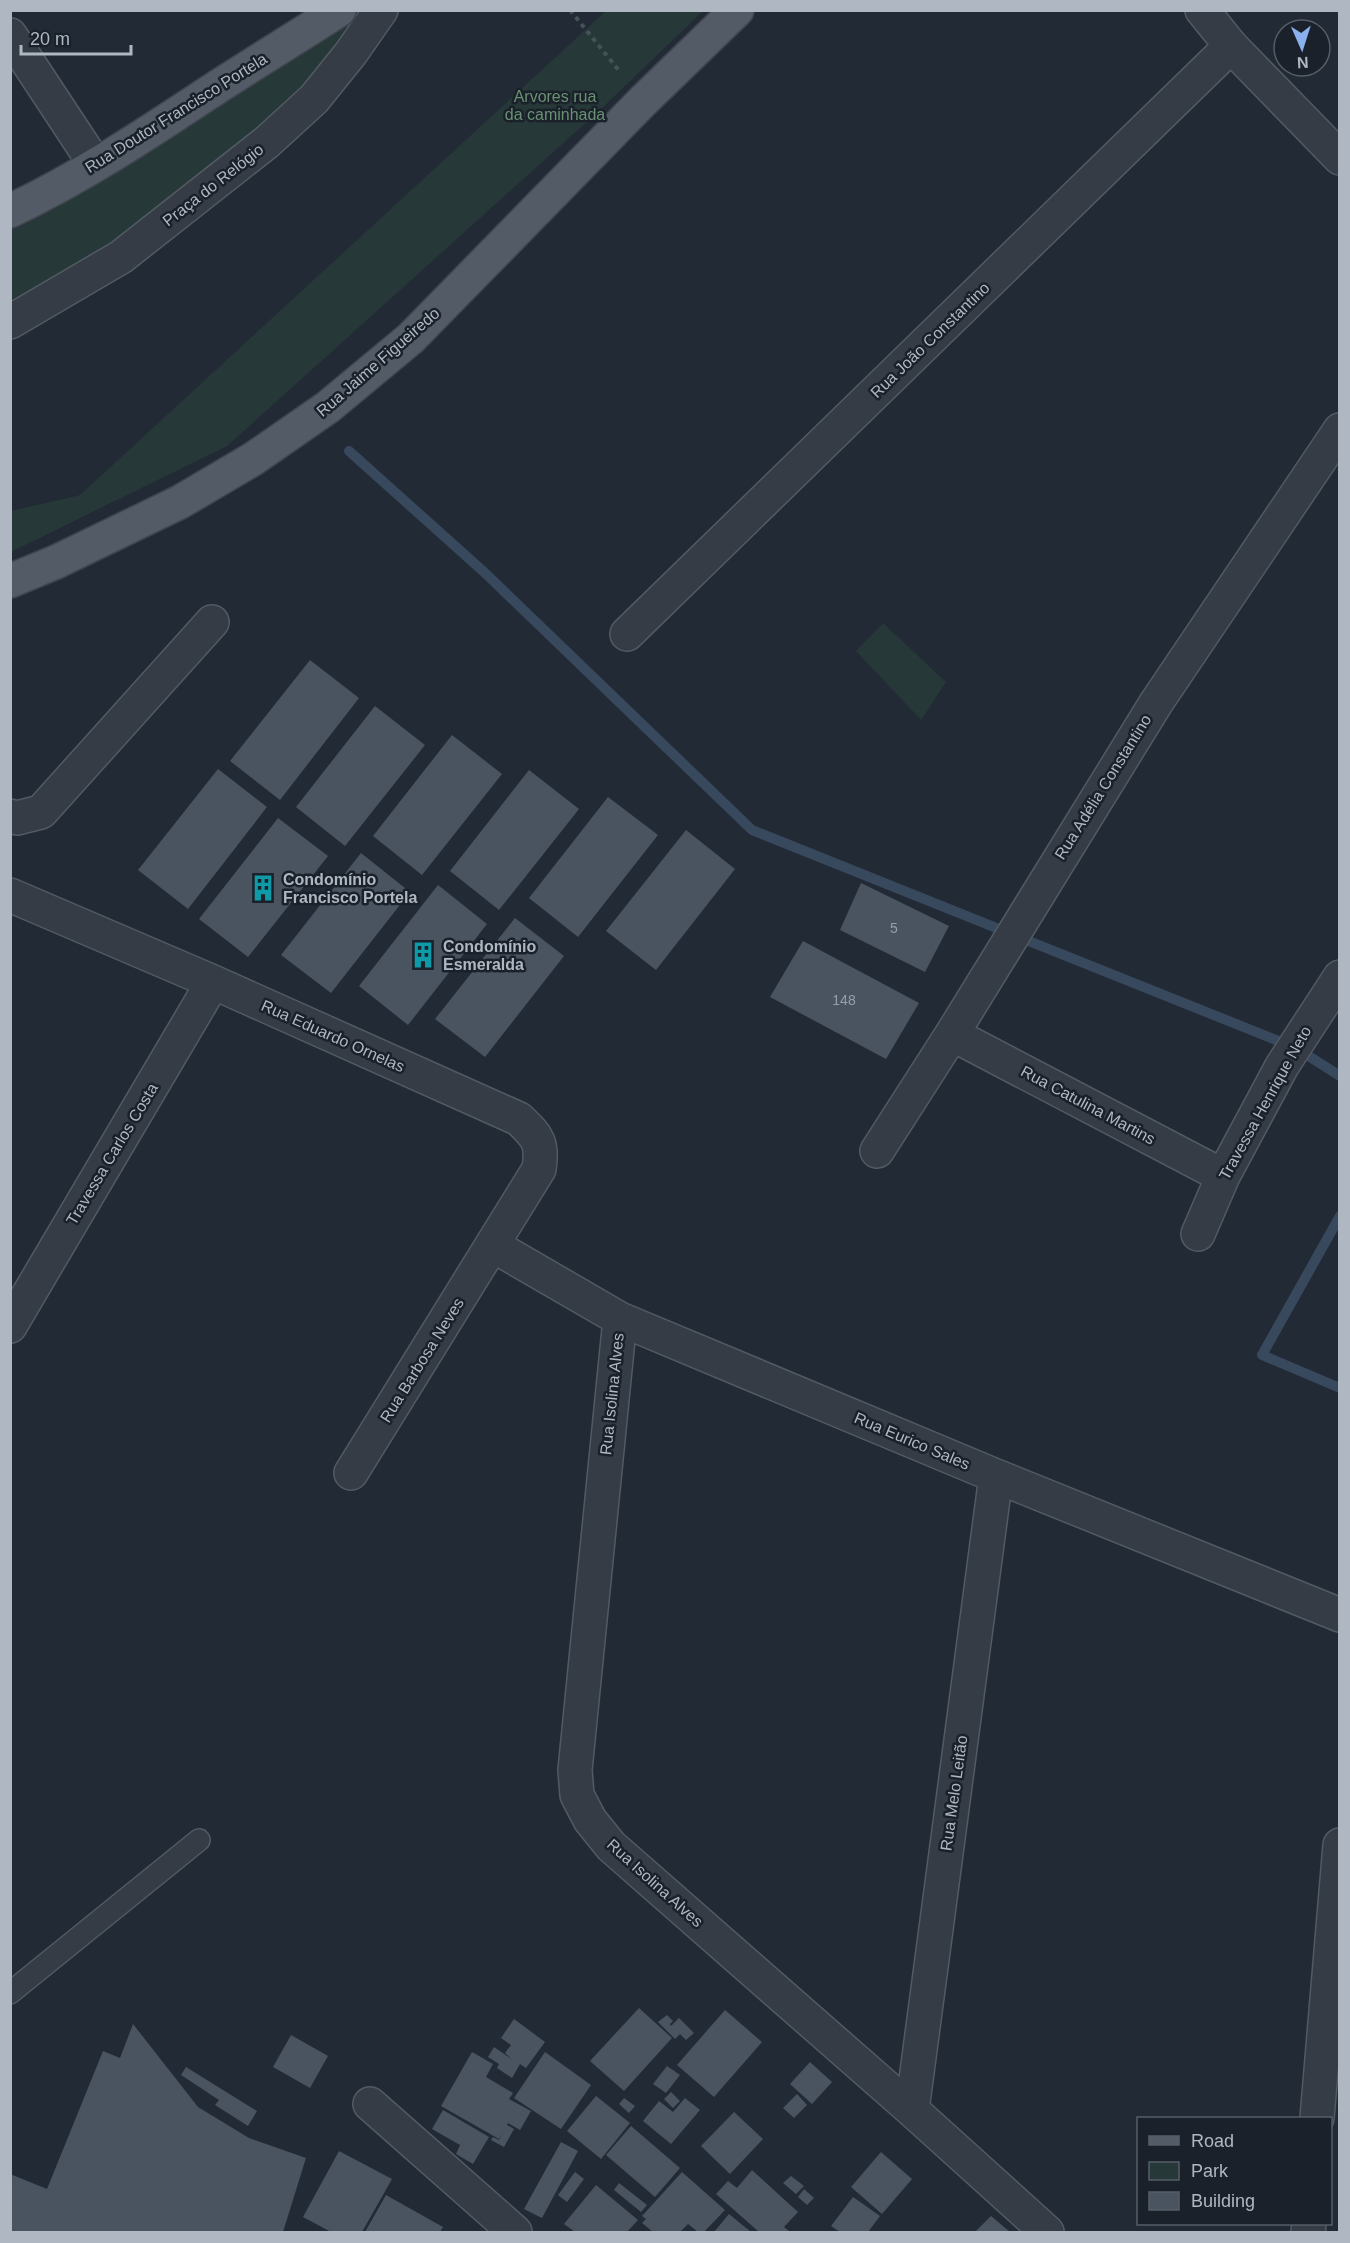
<svg xmlns="http://www.w3.org/2000/svg" width="1350" height="2243" font-family="Helvetica,sans-serif">
  <style>
    .green { fill: #273838 }
    .lines { fill: none; stroke-linecap: round; stroke-linejoin: round }
    .stream { stroke: #38485d; stroke-width: 10 }
    .building { fill: #4a5461 }
    .service-casing { stroke: #525a63; stroke-width: 24 }
    .minor-casing { stroke: #525a63; stroke-width: 36 }
    .tertiary-casing { stroke: #525a63; stroke-width: 36 }
    .primary-casing { stroke: #3e454f; stroke-width: 36 }
    .path { stroke: #435356; stroke-width: 4; stroke-dasharray: 4.5 4.5; stroke-linecap: butt }
    .service { stroke: #353c46; stroke-width: 21 }
    .minor { stroke: #353c46; stroke-width: 33 }
    .tertiary { stroke: #353c46; stroke-width: 33 }
    .primary { stroke: #535b66; stroke-width: 33 }
    .labels { text-anchor: middle; dominant-baseline: central; stroke-width: 5; stroke-linejoin: round; paint-order: stroke }
    .number-label { font-size: 14px; fill: #969eaa }
    .park-label { font-size: 16px; fill: #699172; stroke: #1a212a }
    .street-label { font-size: 16px; fill: #afb7c2; stroke: #1a212a }
    .poi-label { font-size: 16px; font-weight: bold; fill: #afb7c2; stroke: #1a212a; text-anchor: start }
  </style>
  <rect width="100%" height="100%" fill="#222a35"/>
  <path class="green" d="M 607,10 L 703,11 L 600,110 L 227,446 L 11,552 L 11,511 L 80,495 Z
    M 355,15 L 311,85 L 170,205 L 11,309 L 11,226 L 328,30 Z
    M 883,623 L 946,682 L 921,720 L 856,651 Z"/>
  <g class="lines">
    <path class="stream" d="M 349,451 L 484,572 L 752,830 L 1296,1048 L 1340,1076
      M 1340,1216 L 1262,1355 L 1340,1388"/>
  </g>
  <path class="building" d="M 310,660 L 359,698 L 280,800 L 230,761 Z
    M 375,706 L 425,745 L 345,846 L 296,807 Z
    M 452,735 L 502,774 L 422,875 L 373,836 Z
    M 218,769 L 267,807 L 188,909 L 138,870 Z
    M 529,770 L 579,809 L 499,910 L 450,871 Z
    M 608,797 L 658,835 L 578,937 L 529,898 Z
    M 278,818 L 328,856 L 248,957 L 199,919 Z
    M 686,830 L 735,869 L 656,970 L 606,931 Z
    M 361,853 L 410,892 L 331,993 L 281,955 Z
    M 861,883 L 949,926 L 925,972 L 840,930 Z
    M 438,885 L 487,924 L 408,1025 L 359,986 Z
    M 515,918 L 564,956 L 485,1057 L 435,1019 Z
    M 803,941 L 919,1003 L 886,1059 L 770,997 Z
    M 639,2008 L 672,2038 L 624,2091 L 590,2061 Z
    M 725,2010 L 762,2042 L 714,2097 L 677,2065 Z
    M 667,2015 L 673,2021 L 670,2024 L 671,2026 L 679,2018 L 694,2033 L 686,2040 L 680,2034 L 675,2039 L 658,2022 Z
    M 514,2019 L 545,2042 L 526,2068 L 520,2064 L 512,2078 L 497,2068 L 499,2064 L 488,2057 L 494,2047 L 513,2060 L 505,2053 L 511,2045 L 501,2038 Z
    M 133,2024 L 198,2107 L 249,2138 L 306,2158 L 283,2232 L 16,2232 L 10,2230 L 10,2174 L 47,2189 L 103,2051 L 120,2058 Z
    M 291,2035 L 328,2056 L 310,2088 L 273,2067 Z
    M 472,2052 L 493,2064 L 486,2077 L 513,2093 L 509,2099 L 531,2111 L 520,2130 L 508,2123 L 507,2125 L 514,2129 L 504,2147 L 491,2140 L 493,2137 L 499,2140 L 503,2132 L 499,2139 L 441,2106 Z
    M 545,2052 L 591,2085 L 561,2129 L 514,2098 Z
    M 810,2062 L 832,2082 L 812,2104 L 790,2084 Z
    M 667,2066 L 680,2075 L 666,2093 L 653,2084 Z
    M 186,2067 L 257,2111 L 248,2126 L 215,2105 L 219,2100 L 181,2075 Z
    M 671,2092 L 680,2101 L 673,2108 L 664,2099 Z
    M 797,2094 L 807,2105 L 794,2118 L 783,2108 Z
    M 596,2096 L 630,2123 L 601,2159 L 567,2131 Z
    M 624,2098 L 635,2106 L 629,2113 L 619,2104 Z
    M 685,2098 L 700,2110 L 671,2144 L 643,2121 L 659,2101 L 673,2112 Z
    M 443,2110 L 489,2137 L 473,2164 L 456,2154 L 460,2145 L 432,2129 Z
    M 734,2112 L 763,2139 L 730,2174 L 701,2146 Z
    M 631,2126 L 680,2168 L 655,2197 L 606,2155 Z
    M 561,2142 L 578,2151 L 542,2218 L 524,2209 Z
    M 339,2151 L 392,2179 L 362,2232 L 331,2232 L 303,2217 Z
    M 881,2152 L 912,2179 L 882,2214 L 851,2187 Z
    M 752,2170 L 798,2212 L 784,2227 L 789,2231 L 788,2232 L 759,2232 L 716,2194 L 728,2181 L 737,2188 Z
    M 575,2172 L 584,2179 L 567,2202 L 558,2195 Z
    M 682,2172 L 725,2210 L 704,2232 L 698,2232 L 688,2224 L 680,2232 L 653,2232 L 642,2223 L 646,2219 L 642,2216 Z
    M 791,2176 L 804,2186 L 796,2194 L 783,2183 Z
    M 619,2183 L 647,2205 L 641,2212 L 614,2190 Z
    M 596,2185 L 638,2220 L 627,2232 L 575,2232 L 564,2224 Z
    M 804,2189 L 814,2198 L 807,2205 L 798,2197 Z
    M 386,2195 L 443,2227 L 440,2232 L 365,2232 Z
    M 853,2197 L 880,2216 L 868,2232 L 840,2232 L 831,2226 Z
    M 729,2214 L 751,2232 L 714,2232 Z
    M 991,2216 L 1010,2232 L 975,2232 Z"/>
  <g class="lines">
    <g class="service-casing">
      <path id="service" d="M 10,1993 L 199,1840"/>
    </g>
    <g class="minor-casing">
      <path id="minor" d="M 10,35 L 95,164
        M 10,322 L 121,257 L 267,142 L 314,99 L 351,53 L 381,10
        M 627,634 L 1231,46
        M 10,816 L 17,818 L 41,812 L 212,622
        M 10,895 L 213,982 L 519,1119 C 538,1137 543,1143 539,1169 L 351,1473
        M 952,1034 L 1223,1176
        M 877,1151 L 952,1034 L 1156,703 L 1340,430
        M 1198,1234 L 1223,1176 L 1282,1066 L 1340,977
        M 494,1246 L 620,1319 L 996,1476 L 1340,1615
        M 620,1319 L 575,1770 L 577,1795 L 590,1820 L 611,1846 L 912,2110 L 1047,2232
        M 10,1326 L 213,982
        M 370,2104 L 515,2232
        M 912,2110 L 996,1476
        M 1317,2118 L 1340,1845
        M 1308,2232 L 1309,2224"/>
    </g>
    <g class="tertiary-casing">
      <path id="tertiary" d="M 1202,10 L 1231,46 L 1340,158"/>
    </g>
    <g class="primary-casing">
      <path id="primary" d="M 10,211 C 84,176 151,131 219,86 C 259,60 299,36 339,10
        M 10,581 L 56,562 L 180,502 L 253,459 L 328,407 L 411,338 L 643,101 L 737,10"/>
    </g>
    <path class="path" d="M 570,10 L 621,73"/>
    <use href="#service" class="service"/>
    <use href="#minor" class="minor"/>
    <use href="#tertiary" class="tertiary"/>
    <use href="#primary" class="primary"/>
  </g>
  <defs>
    <g id="building-bare" transform="scale(2.07)"><path d="M-4-6H4V6H1V3H-1V6H-4ZM-2.5-4.3h1.7v1.8h-1.7ZM.8-4.3h1.7v1.8H.8ZM-2.5-1h1.7V.8h-1.7ZM.8-1h1.7V.8H.8Z" fill="#0f9aa8" stroke="#1a212a" stroke-width="2.5" paint-order="stroke"/></g>
  </defs>
  <g fill-rule="evenodd">
    <use href="#building-bare" x="263" y="888"/>
    <use href="#building-bare" x="423" y="955"/>
  </g>
  <g class="labels">
    <g class="number-label">
      <text x="894" y="928">5</text>
      <text x="844" y="1000">148</text>
    </g>
    <g class="park-label">
      <text x="555" y="96">Arvores rua<tspan x="555" dy="18">da caminhada</tspan></text>
    </g>
    <g class="street-label">
      <text transform="translate(176 113) rotate(-32)">Rua Doutor Francisco Portela</text>
      <text transform="translate(213 185) rotate(-38)">Praça do Relógio</text>
      <text transform="translate(930 340) rotate(-44)">Rua João Constantino</text>
      <text transform="translate(378 362) rotate(-41)">Rua Jaime Figueiredo</text>
      <text transform="translate(1103 787) rotate(-58)">Rua Adélia Constantino</text>
      <text transform="translate(333 1036) rotate(24)">Rua Eduardo Ornelas</text>
      <text transform="translate(1265 1103) rotate(-61)">Travessa Henrique Neto</text>
      <text transform="translate(1088 1105) rotate(28)">Rua Catulina Martins</text>
      <text transform="translate(112 1154) rotate(-59)">Travessa Carlos Costa</text>
      <text transform="translate(422 1360) rotate(-58)">Rua Barbosa Neves</text>
      <text transform="translate(612 1394) rotate(-84)">Rua Isolina Alves</text>
      <text transform="translate(912 1441) rotate(23)">Rua Eurico Sales</text>
      <text transform="translate(954 1793) rotate(-82)">Rua Melo Leitão</text>
      <text transform="translate(655 1883) rotate(42)">Rua Isolina Alves</text>
    </g>
    <g class="poi-label">
      <text x="283" y="879">Condomínio<tspan x="283" dy="18">Francisco Portela</tspan></text>
      <text x="443" y="946">Condomínio<tspan x="443" dy="18">Esmeralda</tspan></text>
    </g>
  </g>
  <rect width="1350" height="2243" fill="none" stroke="#afb7c2" stroke-width="24"/>
  <rect x="1137" y="2117" width="195" height="108" fill="#1a212a" stroke="#565d67" stroke-width="1.5"/>
  <rect x="1149" y="2136" width="30" height="9" fill="#535b66" stroke="#565d67" stroke-width="1.5"/>
  <text x="1191" y="2147" font-size="18" fill="#afb7c2">Road</text>
  <rect x="1149" y="2162" width="30" height="18" fill="#273838" stroke="#565d67" stroke-width="1.5"/>
  <text x="1191" y="2177" font-size="18" fill="#afb7c2">Park</text>
  <rect x="1149" y="2192" width="30" height="18" fill="#4a5461" stroke="#565d67" stroke-width="1.5"/>
  <text x="1191" y="2207" font-size="18" fill="#afb7c2">Building</text>
  <g transform="translate(1302 48) rotate(177)"><circle r="28" fill="#1a212a" stroke="#565d67" stroke-width="1.5"/>
  <path d="M0-4.5L10 22L0 15L-10 22Z" fill="#89b1ee"/>
  <text y="-9" font-size="16" font-weight="bold" text-anchor="middle" fill="#afb7c2">N</text>
  </g>
  <path d="M21 45v9h110v-9" fill="none" stroke="#afb7c2" stroke-width="3"/>
  <text x="30" y="45" font-size="18" fill="#afb7c2" stroke="#1a212a" stroke-width="4.5" paint-order="stroke">20 m</text>
</svg>
